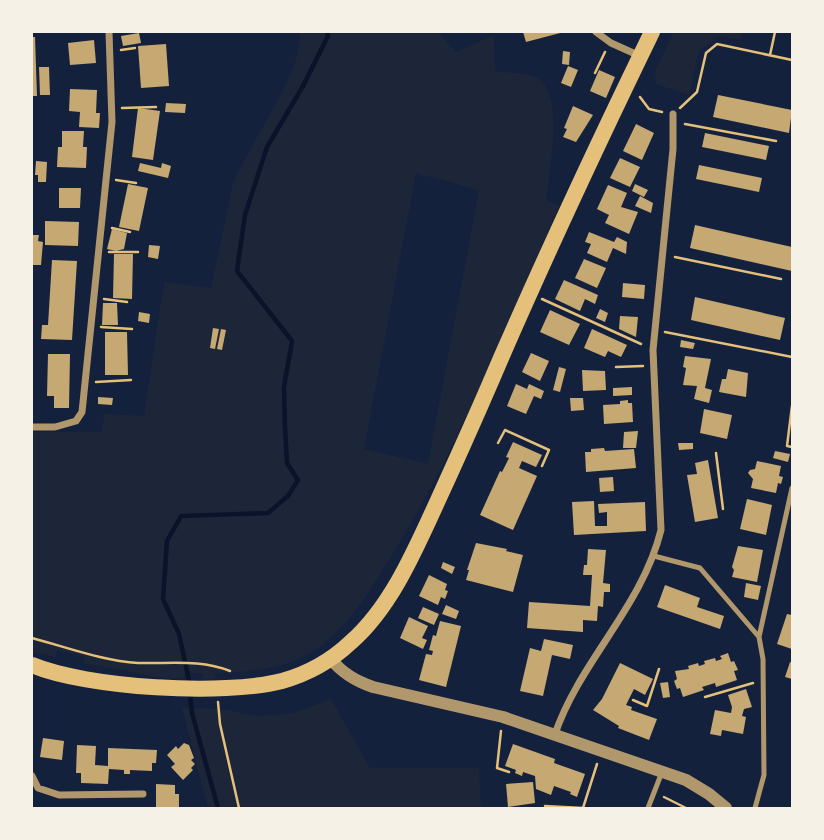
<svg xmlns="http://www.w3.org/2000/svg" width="824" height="840" font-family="'PT Sans Narrow',sans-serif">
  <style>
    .green { fill: #1d2539; fill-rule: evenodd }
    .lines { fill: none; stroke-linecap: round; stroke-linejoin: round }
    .stream { stroke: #0b132b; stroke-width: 4.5 }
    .building { fill: #c6a872 }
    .path { stroke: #e5c07b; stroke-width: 2.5 }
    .service { stroke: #b1986c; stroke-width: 5 }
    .minor { stroke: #b1986c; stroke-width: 7 }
    .tertiary { stroke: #b1986c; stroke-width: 12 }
    .primary { stroke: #e5c07b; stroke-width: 16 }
  </style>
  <rect width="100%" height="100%" fill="#14213d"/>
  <path class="green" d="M 300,32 L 438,32 L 456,52 L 494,35 L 495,71 C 506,73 521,72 533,76 C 567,88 549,171 546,200 L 559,206 C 505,327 457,454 385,566 C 366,596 348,627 318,648 C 288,669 251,672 216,673 L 215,679 L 202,680 L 202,674 L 185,672 L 184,679 L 157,677 L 83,663 L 84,656 L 57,650 L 55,657 L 32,652 L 32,432 L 101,432 L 105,414 L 144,416 L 164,282 L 211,288 L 234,179 L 287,83 L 297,57 ZM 416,173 L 479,190 L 428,464 L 364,449 Z
    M 674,32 L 743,32 L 741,40 L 720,36 L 699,51 L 689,95 L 656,84 L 655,71 Z
    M 331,699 L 370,768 L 479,768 L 481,808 L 208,808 L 182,708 L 220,709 L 259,716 L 293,713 Z"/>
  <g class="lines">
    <path class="stream" d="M 190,685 L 179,634 L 163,599 L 167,541 L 181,516 L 268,513 L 288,496 L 298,480 L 287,463 L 285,427 L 284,387 L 292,341 L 237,271 L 245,215 L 267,147 L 303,86 L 328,36 L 327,32
      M 190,694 L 192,713 L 218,808"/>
  </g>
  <path class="building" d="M 523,32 L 564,32 L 526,42 Z
    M 139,33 L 141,43 L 123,46 L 121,36 Z
    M 32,37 L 35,37 L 37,96 L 32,96 Z
    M 94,40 L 96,63 L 70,65 L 68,43 Z
    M 166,44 L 169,86 L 141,88 L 138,46 Z
    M 563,51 L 570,52 L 569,65 L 562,64 Z
    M 568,66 L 578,70 L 571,87 L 561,83 Z
    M 39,67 L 49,67 L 50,95 L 40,95 Z
    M 599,70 L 615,77 L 606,98 L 590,91 Z
    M 70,89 L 97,90 L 96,113 L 100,113 L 99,128 L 79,127 L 80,112 L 69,111 Z
    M 718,95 L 792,110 L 789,133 L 713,117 Z
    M 166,103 L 186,104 L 185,113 L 165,112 Z
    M 573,106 L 593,115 L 576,142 L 563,137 L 567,129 L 564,128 Z
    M 138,108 L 160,111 L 153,160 L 132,157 Z
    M 636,124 L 654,133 L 642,160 L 623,151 Z
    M 62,131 L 84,131 L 83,147 L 87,147 L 86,168 L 57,167 L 58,147 L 62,147 Z
    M 705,133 L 769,146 L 766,160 L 702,147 Z
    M 620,158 L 640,167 L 630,187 L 610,178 Z
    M 36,161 L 47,162 L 46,182 L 38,182 L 38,175 L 35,175 Z
    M 140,163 L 161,168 L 162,163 L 171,166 L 168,178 L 138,171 Z
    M 699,165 L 762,178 L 759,192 L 696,179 Z
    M 128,184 L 148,188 L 139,231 L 119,227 Z
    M 635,184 L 648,190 L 644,197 L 632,191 Z
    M 608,185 L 627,193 L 621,207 L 638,212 L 629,234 L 605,223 L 609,215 L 597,209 Z
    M 59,188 L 81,188 L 80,208 L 59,208 Z
    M 640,196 L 653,203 L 651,213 L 635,206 Z
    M 45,221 L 79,222 L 78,246 L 45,245 Z
    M 695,225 L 792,247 L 792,271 L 690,248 Z
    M 112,229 L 127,233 L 124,249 L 116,251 L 107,249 Z
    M 589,232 L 614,242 L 617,237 L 627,242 L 626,254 L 613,248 L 607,262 L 587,253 L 591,244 L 585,242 Z
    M 32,235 L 39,235 L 38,241 L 43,242 L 41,265 L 32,265 Z
    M 149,245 L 160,246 L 158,259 L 148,257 Z
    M 114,254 L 133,254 L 132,299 L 113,298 Z
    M 584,259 L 606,268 L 597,288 L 575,278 Z
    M 52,260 L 77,261 L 72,340 L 41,339 L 42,325 L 48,325 Z
    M 564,280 L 598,295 L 595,304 L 585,299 L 580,311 L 555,299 Z
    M 623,283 L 645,285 L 644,299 L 622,297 Z
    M 695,297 L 785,318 L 780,340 L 691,320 Z
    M 103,303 L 117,303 L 118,325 L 102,325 Z
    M 600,309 L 608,313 L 605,322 L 596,318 Z
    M 550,310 L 580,324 L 569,345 L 540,332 Z
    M 139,312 L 150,314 L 149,323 L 138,321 Z
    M 620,316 L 638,317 L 636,337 L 619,329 Z
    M 213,328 L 219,329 L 215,349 L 210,348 Z
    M 221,329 L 226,330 L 222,350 L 217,349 Z
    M 592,329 L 627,345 L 621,357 L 608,351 L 605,357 L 584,348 Z
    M 105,332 L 127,332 L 128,375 L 105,375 Z
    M 681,340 L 695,343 L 693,349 L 680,347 Z
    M 531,353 L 549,361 L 540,381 L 522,372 Z
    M 48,354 L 70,354 L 69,408 L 54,408 L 54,396 L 47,396 Z
    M 685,356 L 711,359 L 705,388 L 712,390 L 709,403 L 694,399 L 697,386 L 683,385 L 686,368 L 683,367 Z
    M 559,367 L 566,369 L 560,392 L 553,390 Z
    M 728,369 L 748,373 L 746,397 L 719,392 L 722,379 L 726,379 Z
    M 582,370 L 605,371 L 606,390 L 583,391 Z
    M 516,384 L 527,389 L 529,384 L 544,391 L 541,399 L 534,396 L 526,414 L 507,406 Z
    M 632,387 L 632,395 L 613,396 L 613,388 Z
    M 98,397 L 113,398 L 112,405 L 98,404 Z
    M 570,398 L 583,398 L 584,410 L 571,411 Z
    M 628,400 L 628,403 L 632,403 L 633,422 L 604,424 L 603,405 L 620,404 L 620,401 Z
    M 704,409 L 732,415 L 727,439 L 700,433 Z
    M 638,431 L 636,448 L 623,448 L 624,432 Z
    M 513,442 L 542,455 L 536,467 L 522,461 L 519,468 L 537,476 L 513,530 L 480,515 L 500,471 L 502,472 L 509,458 L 506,457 Z
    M 678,443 L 693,443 L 693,449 L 679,450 Z
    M 604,448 L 605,451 L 634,449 L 636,468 L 586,472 L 585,452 L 591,452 L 591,449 Z
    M 775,451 L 790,454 L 788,462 L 773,458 Z
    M 708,460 L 718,518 L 695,522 L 687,475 L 697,474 L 695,463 Z
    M 757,461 L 781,466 L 779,476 L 783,477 L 781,484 L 778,483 L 776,493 L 751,488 L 753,479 L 748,473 L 750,470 L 755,469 Z
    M 613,477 L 614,491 L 600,492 L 599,478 Z
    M 747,499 L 772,505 L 766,535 L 740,529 Z
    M 594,501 L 595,526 L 607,526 L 607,512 L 599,513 L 598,504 L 645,502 L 646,531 L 574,535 L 572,502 Z
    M 476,543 L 507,549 L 506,551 L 523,555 L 513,592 L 466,580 L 469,570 L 467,570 Z
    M 738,546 L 763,550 L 757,582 L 732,577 L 734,570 L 732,567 Z
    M 588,549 L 606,550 L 603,583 L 610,584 L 610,592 L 604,592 L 603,607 L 598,606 L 597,621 L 583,620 L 583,632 L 527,628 L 529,602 L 590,606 L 592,575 L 583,575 L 584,565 L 587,565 Z
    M 443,562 L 455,567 L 452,574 L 441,568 Z
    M 429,575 L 447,584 L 445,590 L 448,591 L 445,599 L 441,597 L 438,605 L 419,596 Z
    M 746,583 L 761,586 L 758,600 L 744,597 Z
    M 665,585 L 700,598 L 697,607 L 724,616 L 720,629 L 657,607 Z
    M 446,605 L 459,611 L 456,619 L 442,614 Z
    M 423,607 L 439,614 L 434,625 L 418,618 Z
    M 787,614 L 792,615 L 792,649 L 777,644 Z
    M 409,617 L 428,626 L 422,638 L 427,640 L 423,649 L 400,638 Z
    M 440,621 L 461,626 L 446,687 L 419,680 L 426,654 L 432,655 L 433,651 L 429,650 L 433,635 L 436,636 Z
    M 544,639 L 573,645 L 570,659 L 552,655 L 543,696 L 520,691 L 530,648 L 541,651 Z
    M 728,653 L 731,662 L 734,661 L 738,670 L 734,671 L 737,680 L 716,687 L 715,683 L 702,687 L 704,690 L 683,697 L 680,688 L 677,689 L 674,681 L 677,679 L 675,671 L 689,669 L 688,666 L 698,663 L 699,666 L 705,664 L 704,661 L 715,658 L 716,661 L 722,659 L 720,656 Z
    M 790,662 L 792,663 L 792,679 L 785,677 Z
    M 620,663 L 653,679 L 645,695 L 634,689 L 626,705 L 632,707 L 631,710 L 657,719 L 649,740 L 618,728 L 619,726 L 593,710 L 602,699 Z
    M 668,682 L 670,697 L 663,698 L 660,683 Z
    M 746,689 L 752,707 L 744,709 L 742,716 L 746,717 L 743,734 L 722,730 L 721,736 L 710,734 L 715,710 L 731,713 L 732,707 L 728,695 Z
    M 43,738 L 64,741 L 62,760 L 40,757 Z
    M 184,743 L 189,745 L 194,758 L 191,760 L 195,764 L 191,768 L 193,770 L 183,780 L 171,767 L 175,764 L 167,755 L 176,746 L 178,749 Z
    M 513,744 L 555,759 L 554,763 L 585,774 L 577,797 L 570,794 L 571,792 L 554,786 L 551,795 L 536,789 L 535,776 L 523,772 L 522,776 L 515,773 L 516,770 L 505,766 Z
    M 77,745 L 96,746 L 95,765 L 108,766 L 108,748 L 157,750 L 156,763 L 152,763 L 152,771 L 130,770 L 130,774 L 124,774 L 124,770 L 109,769 L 108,784 L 81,783 L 81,773 L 76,773 Z
    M 533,782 L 535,803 L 508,807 L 506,784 Z
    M 156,784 L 175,785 L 175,794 L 179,794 L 179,808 L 156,808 Z"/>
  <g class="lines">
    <path class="path" d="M 121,50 L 135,48
      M 770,55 L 775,32
      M 595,73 L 605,52
      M 640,97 L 649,109 L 662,112
      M 122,108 L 156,107
      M 680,108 L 697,92 L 706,53 L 717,44 L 792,60
      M 685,124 L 776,141
      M 116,180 L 136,183
      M 112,228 L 130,232
      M 109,252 L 138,252
      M 675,257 L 781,279
      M 104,299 L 127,302
      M 542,299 L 641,344
      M 101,327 L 132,329
      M 665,332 L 792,357
      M 616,367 L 643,366
      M 96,382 L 131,380
      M 792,406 L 787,446 L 792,447
      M 498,443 L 505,430 L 549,450 L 542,466
      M 716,453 L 723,509
      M 32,638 C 66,647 103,661 138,663 C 170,664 200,659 230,671
      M 705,697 L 753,683
      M 633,700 L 647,706 L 659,669
      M 218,702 L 220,724 L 239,808
      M 501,731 L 497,768 L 509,772
      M 664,797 L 686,808
      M 545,806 L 583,808 L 597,764"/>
    <path class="service" d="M 654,556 L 700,568 L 759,637
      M 648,808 L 662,772
      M 755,808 L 764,775 L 763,659 L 759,637 L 792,488"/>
    <path class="minor" d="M 596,32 L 611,43 L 640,56
      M 32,427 L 55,427 L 76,421 L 82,412 L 112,122 L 109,32
      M 555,734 C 580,661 642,607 661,530 L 653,350 L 673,149 L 673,114
      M 32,776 L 38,788 L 59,795 L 143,794"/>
    <path class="tertiary" d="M 330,658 C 342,673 355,681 373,687 L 503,717 L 686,780 L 709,794 L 726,808"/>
    <path class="primary" d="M 32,665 C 87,688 224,696 282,681 C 307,674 332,660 351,642 C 392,606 416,548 439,498 C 460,452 481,405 501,358 C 549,248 600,139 652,32"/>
  </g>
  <rect width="824" height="840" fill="none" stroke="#f6f1e7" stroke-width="66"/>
</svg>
